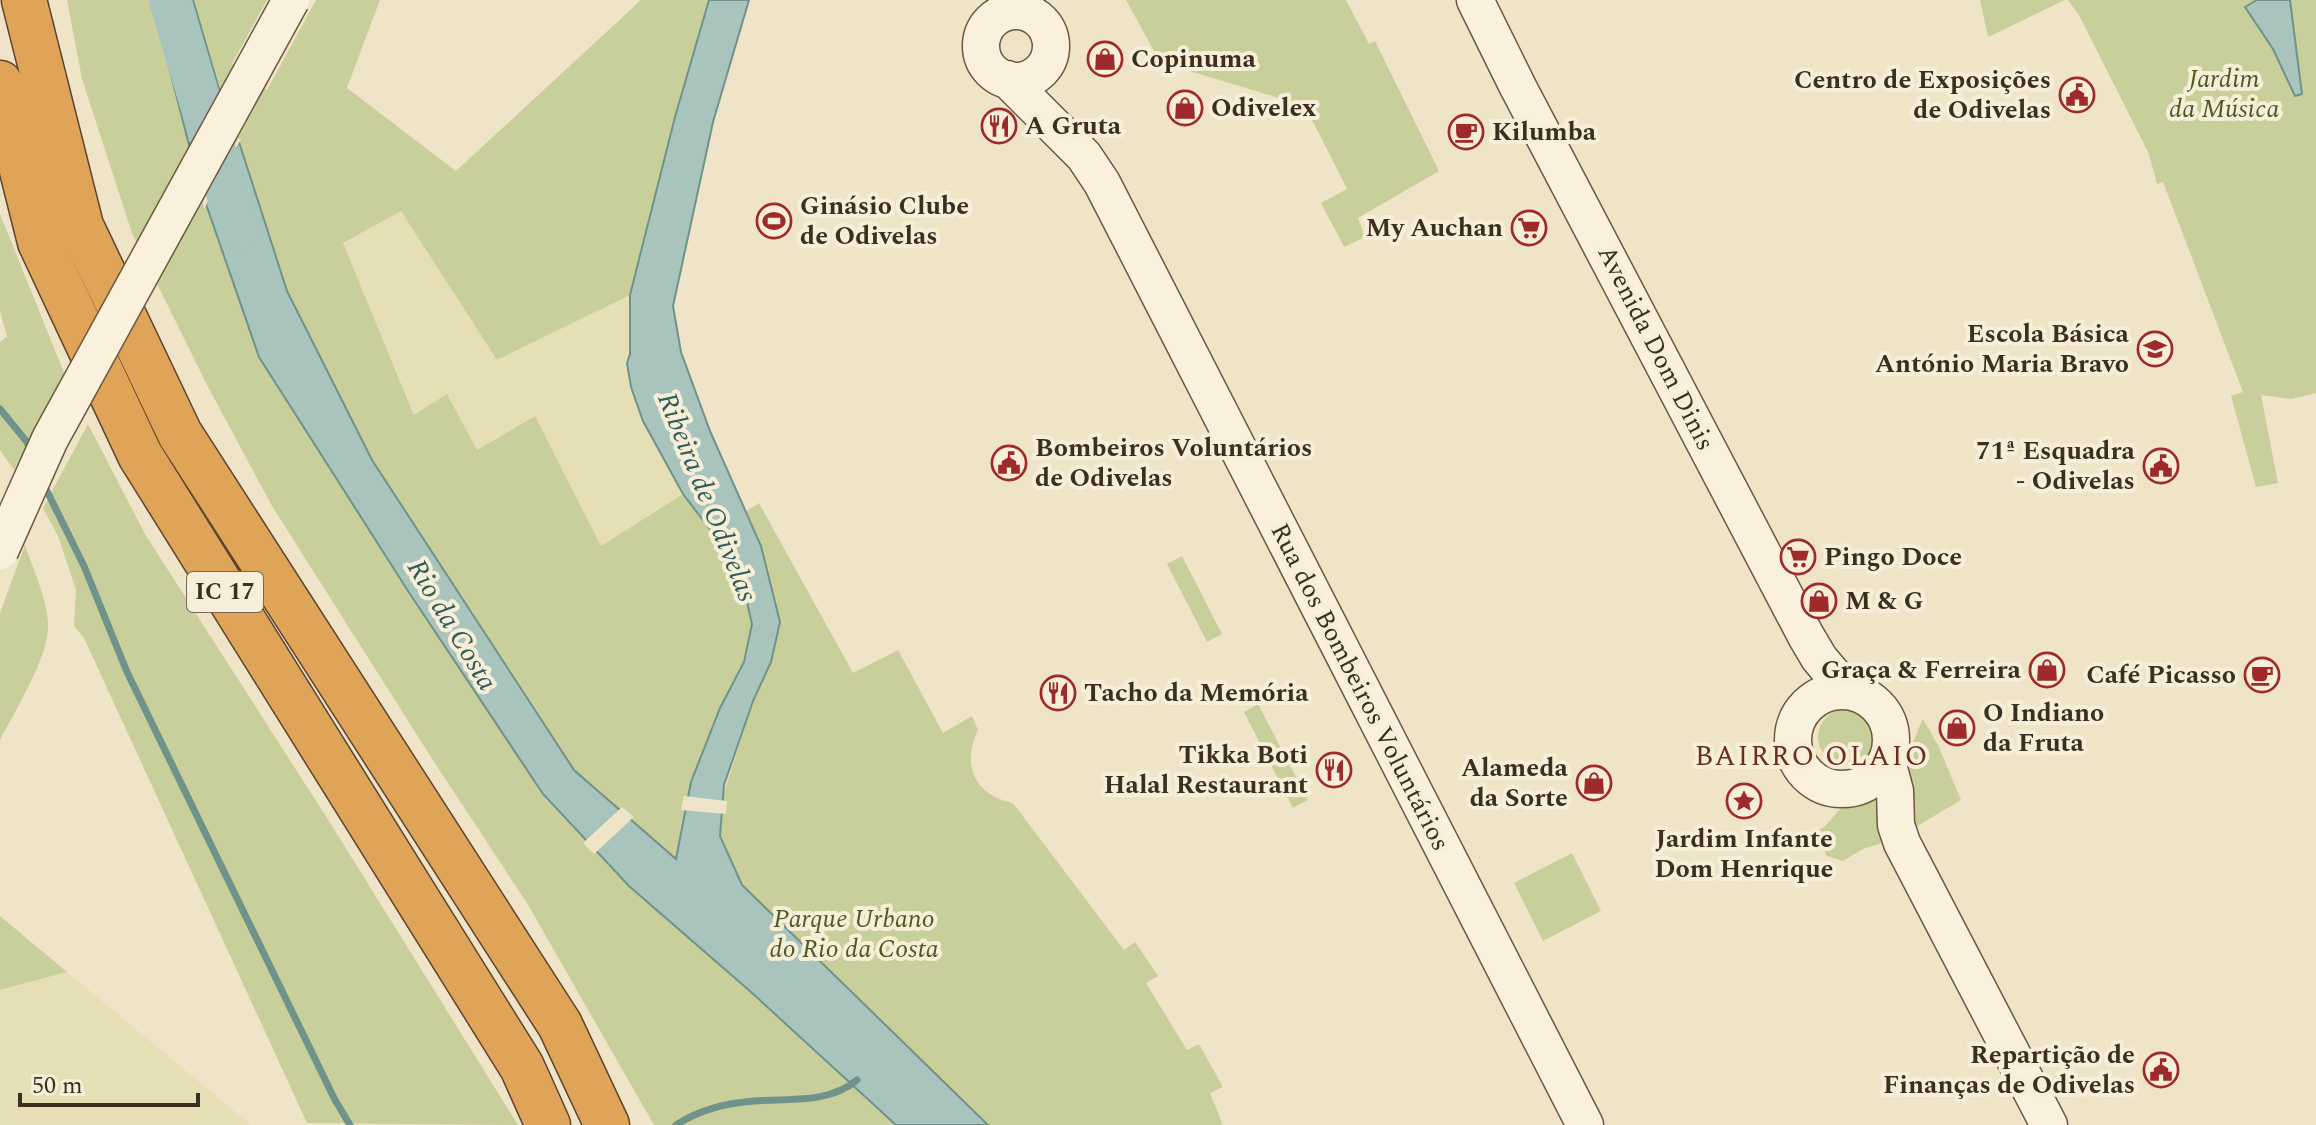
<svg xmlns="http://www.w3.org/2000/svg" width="2316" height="1125" font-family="Spectral,serif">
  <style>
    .farmland { fill: #e6deb5 }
    .green { fill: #c9cf9b }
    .water { fill: #a9c4bc; stroke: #6f938a; stroke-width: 2 }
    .pier { fill: #f0e4c8 }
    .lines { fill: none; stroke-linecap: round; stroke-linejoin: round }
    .stream { stroke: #6f938a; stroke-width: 7 }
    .river { stroke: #a9c4bc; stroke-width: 42 }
    .secondary-casing { stroke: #6f573f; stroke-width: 39 }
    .highway-casing { stroke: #5b4430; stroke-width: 47 }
    .secondary { stroke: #faf1dc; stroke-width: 36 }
    .highway { stroke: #e0a458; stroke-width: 44 }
    .secondary-bridge-casing { stroke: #6f573f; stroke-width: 39; stroke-linecap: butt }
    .secondary-bridge { stroke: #faf1dc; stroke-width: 36 }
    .labels { text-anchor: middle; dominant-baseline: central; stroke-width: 8; stroke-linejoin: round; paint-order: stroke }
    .shield { fill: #f7eed8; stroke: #756857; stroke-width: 2 }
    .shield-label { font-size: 24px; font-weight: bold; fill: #3d2e20 }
    .poi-label { font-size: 26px; font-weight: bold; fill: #3d2e20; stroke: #f7eed8; text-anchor: start }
    .park-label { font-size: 26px; font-style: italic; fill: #4d5a26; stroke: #f7eed8 }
    .street-label { font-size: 26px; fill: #3d2e20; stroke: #f7eed8 }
    .water-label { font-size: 28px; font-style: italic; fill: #2f5d5a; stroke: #f7eed8 }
    .neighbourhood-label { font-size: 28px; letter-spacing: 2px; fill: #6b2e1e; stroke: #f7eed8 }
  </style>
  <rect width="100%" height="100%" fill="#f0e4c8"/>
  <path class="farmland" d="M 401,210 L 497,360 L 630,295 L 630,355 L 627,363 L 643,421 L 683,494 L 601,546 L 535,416 L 477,450 L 447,395 L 415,416 L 343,244 Z
    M 67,972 L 251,1125 L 0,1125 L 0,990 Z"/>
  <path class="green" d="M 67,0 L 267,0 L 232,64 L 267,90 L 316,0 L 380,0 L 347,88 L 456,171 L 641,0 L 709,0 L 675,117 L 630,295 L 497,360 L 401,211 L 343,243 L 414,415 L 447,394 L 477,450 L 535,416 L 601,546 L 683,494 L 712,532 L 743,585 L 752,624 L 744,662 L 702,751 L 724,793 L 753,700 L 771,662 L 761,546 L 745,512 L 759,503 L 853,673 L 898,650 L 943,733 L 972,716 L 978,730 C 961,766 975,795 1013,803 L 1124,950 L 1135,942 L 1158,976 L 1146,983 L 1187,1050 L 1199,1044 L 1223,1087 L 1210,1093 L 1223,1125 L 654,1125 L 527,903 L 436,765 L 272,506 L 207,385 L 132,233 L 82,79 Z
    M 1126,0 L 1346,0 L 1369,44 L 1375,41 L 1439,171 L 1358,218 L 1365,237 L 1344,247 L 1321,203 L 1347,189 L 1305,106 L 1160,62 Z
    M 1980,0 L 2065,0 L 1988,37 Z
    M 2068,0 L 2316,0 L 2316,393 L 2291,399 L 2261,395 L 2278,483 L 2256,487 L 2231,396 L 2243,392 L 2163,182 L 2157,184 L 2149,154 L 2079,15 Z
    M 0,214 L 65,375 L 14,470 L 0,450 L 0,342 L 7,337 L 0,311 Z
    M 88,424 L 145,534 L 334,829 L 518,1125 L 307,1123 L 84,638 L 74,626 L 76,590 L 58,536 L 43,508 Z
    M 25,545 C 33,569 50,605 48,630 C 46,661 15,711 0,740 L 0,613 Z
    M 1182,556 L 1222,634 L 1207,642 L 1167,564 Z
    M 1258,704 L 1308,800 L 1293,808 L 1244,712 Z
    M1818 737a28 28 0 1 1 56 0a28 28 0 1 1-56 0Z
    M 1923,719 L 1938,745 L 1961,800 L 1907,832 C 1904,781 1901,766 1923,719 Z
    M 1888,792 L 1894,839 L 1863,849 L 1843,861 L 1827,856 L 1815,832 L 1824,827 L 1843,806 L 1858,804 Z
    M 1572,853 L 1601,911 L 1543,941 L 1514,883 Z
    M 0,916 L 67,972 L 0,990 Z"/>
  <path class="water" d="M 152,0 L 193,0 L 219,89 L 189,145 Z
    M 709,0 L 749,0 L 713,122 L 673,306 L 681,352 L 710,431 L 761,546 L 780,622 L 771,662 L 753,701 L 724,785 L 720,836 L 742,885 L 988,1125 L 896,1125 L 751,992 L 629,886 L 543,794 L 408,591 L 259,357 L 206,204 L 239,142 L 287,291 L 372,460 L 574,770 L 676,859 L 691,782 L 720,708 L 744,662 L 752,624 L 743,585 L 712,532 L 683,494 L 643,421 L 631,387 L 627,363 L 630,354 L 630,295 L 675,117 Z
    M 2257,0 L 2290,0 L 2302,94 L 2295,96 L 2273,49 L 2245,7 Z"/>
  <path class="pier" d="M 238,139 L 241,139 L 204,209 L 203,202 Z
    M 684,796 L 727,801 L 726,814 L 681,810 Z
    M 622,807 L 634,817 L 594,854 L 583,843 Z"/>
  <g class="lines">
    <path class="stream" d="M 0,409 L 27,442 L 31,452
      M 43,483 L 84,566 L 127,672 L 335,1100 L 350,1125
      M 676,1125 C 699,1110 727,1103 754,1101 C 790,1098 828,1104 857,1080"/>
    <path class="river" d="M 170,0 L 229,199 L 240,228"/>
    <g class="secondary-casing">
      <path id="secondary" d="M 1475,0 L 1518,87 L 1806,636 L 1819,658 L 1846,690
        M981 46a35 35 0 1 1 70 0a35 35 0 1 1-70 0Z
        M 1007,79 L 1084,156 L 1102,183 L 1585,1125
        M1793 740a49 49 0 1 1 98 0a49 49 0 1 1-98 0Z
        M 1887,761 L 1895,791 L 1896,825 L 1902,843 L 2049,1125"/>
    </g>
    <g class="highway-casing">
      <path id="highway" d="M 24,0 L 81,226 L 180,434 L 560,1025 L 607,1125
        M 0,83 L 40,242 L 140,455 L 522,1067 L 548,1125"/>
    </g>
    <use href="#secondary" class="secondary"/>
    <use href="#highway" class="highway"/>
    <g class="secondary-bridge-casing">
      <path id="secondary-bridge" d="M 0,551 L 50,439 L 291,0"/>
    </g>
    <use href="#secondary-bridge" class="secondary-bridge"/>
  </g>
  <defs>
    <g id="shop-ring" transform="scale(1.8)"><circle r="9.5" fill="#f7eed8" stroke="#9e2a2b" stroke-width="1.5"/><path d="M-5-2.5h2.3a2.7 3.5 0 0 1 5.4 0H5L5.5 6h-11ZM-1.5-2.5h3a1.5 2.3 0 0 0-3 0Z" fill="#9e2a2b"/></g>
    <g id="civic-ring" transform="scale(1.8)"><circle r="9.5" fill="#f7eed8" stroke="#9e2a2b" stroke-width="1.5"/><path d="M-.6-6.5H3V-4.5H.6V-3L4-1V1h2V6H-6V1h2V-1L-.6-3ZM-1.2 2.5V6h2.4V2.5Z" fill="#9e2a2b"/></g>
    <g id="restaurant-ring" transform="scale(1.8)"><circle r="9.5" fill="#f7eed8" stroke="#9e2a2b" stroke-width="1.5"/><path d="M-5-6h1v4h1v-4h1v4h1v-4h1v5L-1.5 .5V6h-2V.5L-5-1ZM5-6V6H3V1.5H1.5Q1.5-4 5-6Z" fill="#9e2a2b"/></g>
    <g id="cafe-ring" transform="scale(1.8)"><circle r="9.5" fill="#f7eed8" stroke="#9e2a2b" stroke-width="1.5"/><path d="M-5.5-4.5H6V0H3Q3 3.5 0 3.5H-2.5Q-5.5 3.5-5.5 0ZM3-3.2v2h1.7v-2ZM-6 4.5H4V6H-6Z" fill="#9e2a2b"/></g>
    <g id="stadium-ring" transform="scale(1.8)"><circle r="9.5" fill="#f7eed8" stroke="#9e2a2b" stroke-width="1.5"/><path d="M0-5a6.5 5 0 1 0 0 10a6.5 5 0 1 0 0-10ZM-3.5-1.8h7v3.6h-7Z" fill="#9e2a2b"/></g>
    <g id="supermarket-ring" transform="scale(1.8)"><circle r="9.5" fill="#f7eed8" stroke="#9e2a2b" stroke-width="1.5"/><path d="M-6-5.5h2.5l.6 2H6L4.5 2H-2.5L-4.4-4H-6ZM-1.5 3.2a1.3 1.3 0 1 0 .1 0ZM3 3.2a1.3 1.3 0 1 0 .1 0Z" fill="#9e2a2b"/></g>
    <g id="school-ring" transform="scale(1.8)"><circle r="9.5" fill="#f7eed8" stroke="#9e2a2b" stroke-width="1.5"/><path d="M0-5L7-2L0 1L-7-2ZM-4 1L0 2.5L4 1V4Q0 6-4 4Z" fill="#9e2a2b"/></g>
    <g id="sight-ring" transform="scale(1.8)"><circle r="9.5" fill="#f7eed8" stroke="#9e2a2b" stroke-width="1.5"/><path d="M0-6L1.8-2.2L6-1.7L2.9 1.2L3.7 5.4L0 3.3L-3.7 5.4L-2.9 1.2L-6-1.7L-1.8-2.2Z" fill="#9e2a2b"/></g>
  </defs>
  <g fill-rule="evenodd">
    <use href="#shop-ring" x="1105" y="59"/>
    <use href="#civic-ring" x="2077" y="95"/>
    <use href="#shop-ring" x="1185" y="108"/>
    <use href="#restaurant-ring" x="999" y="126"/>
    <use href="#cafe-ring" x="1466" y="132"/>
    <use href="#stadium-ring" x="774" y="221"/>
    <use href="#supermarket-ring" x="1529" y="228"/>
    <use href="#school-ring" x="2155" y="349"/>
    <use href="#civic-ring" x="1009" y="463"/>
    <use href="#civic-ring" x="2161" y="466"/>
    <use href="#supermarket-ring" x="1798" y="557"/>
    <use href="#shop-ring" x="1819" y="601"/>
    <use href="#shop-ring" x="2047" y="670"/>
    <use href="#cafe-ring" x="2262" y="675"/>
    <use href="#restaurant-ring" x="1058" y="693"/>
    <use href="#shop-ring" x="1957" y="728"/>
    <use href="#restaurant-ring" x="1334" y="770"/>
    <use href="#shop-ring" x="1594" y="783"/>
    <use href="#sight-ring" x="1744" y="801"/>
    <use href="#civic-ring" x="2161" y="1070"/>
  </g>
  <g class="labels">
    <rect class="shield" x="187" y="572" width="76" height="40" rx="6"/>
    <g class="shield-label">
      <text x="225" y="592">IC 17</text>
    </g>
    <g class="poi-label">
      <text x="1131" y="59">Copinuma</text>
      <text x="2051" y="80" text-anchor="end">Centro de Exposições<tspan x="2051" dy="30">de Odivelas</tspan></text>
      <text x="1211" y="108">Odivelex</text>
      <text x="1025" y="126">A Gruta</text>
      <text x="1492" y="132">Kilumba</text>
      <text x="800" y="206">Ginásio Clube<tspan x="800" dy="30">de Odivelas</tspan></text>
      <text x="1503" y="228" text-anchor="end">My Auchan</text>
      <text x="2129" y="334" text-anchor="end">Escola Básica<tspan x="2129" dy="30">António Maria Bravo</tspan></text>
      <text x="1035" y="448">Bombeiros Voluntários<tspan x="1035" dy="30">de Odivelas</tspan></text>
      <text x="2135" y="451" text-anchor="end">71ª Esquadra<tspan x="2135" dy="30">- Odivelas</tspan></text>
      <text x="1824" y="557">Pingo Doce</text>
      <text x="1845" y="601">M &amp; G</text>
      <text x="2021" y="670" text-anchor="end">Graça &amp; Ferreira</text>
      <text x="2236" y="675" text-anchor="end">Café Picasso</text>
      <text x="1084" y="693">Tacho da Memória</text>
      <text x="1983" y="713">O Indiano<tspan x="1983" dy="30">da Fruta</tspan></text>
      <text x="1308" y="755" text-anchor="end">Tikka Boti<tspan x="1308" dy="30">Halal Restaurant</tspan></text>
      <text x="1568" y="768" text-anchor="end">Alameda<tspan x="1568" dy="30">da Sorte</tspan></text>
      <text x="1744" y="839" text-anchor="middle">Jardim Infante<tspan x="1744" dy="30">Dom Henrique</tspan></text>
      <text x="2135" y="1055" text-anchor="end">Repartição de<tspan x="2135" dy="30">Finanças de Odivelas</tspan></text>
    </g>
    <g class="park-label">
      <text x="2224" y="79">Jardim<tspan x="2224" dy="30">da Música</tspan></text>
      <text x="854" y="919">Parque Urbano<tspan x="854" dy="30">do Rio da Costa</tspan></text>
    </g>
    <g class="street-label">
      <text transform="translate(1656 348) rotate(63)">Avenida Dom Dinis</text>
      <text transform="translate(1360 687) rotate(63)">Rua dos Bombeiros Voluntários</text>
    </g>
    <g class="water-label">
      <text transform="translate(707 497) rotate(68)">Ribeira de Odivelas</text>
      <text transform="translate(452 625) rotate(59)">Rio da Costa</text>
    </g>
    <g class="neighbourhood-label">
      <text x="1812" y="756">BAIRRO OLAIO</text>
    </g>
  </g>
  <path d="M20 1093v12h178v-12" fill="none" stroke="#3d2e20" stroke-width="4"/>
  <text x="32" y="1093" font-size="24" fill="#3d2e20" stroke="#f7eed8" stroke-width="6" paint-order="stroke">50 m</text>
</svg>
